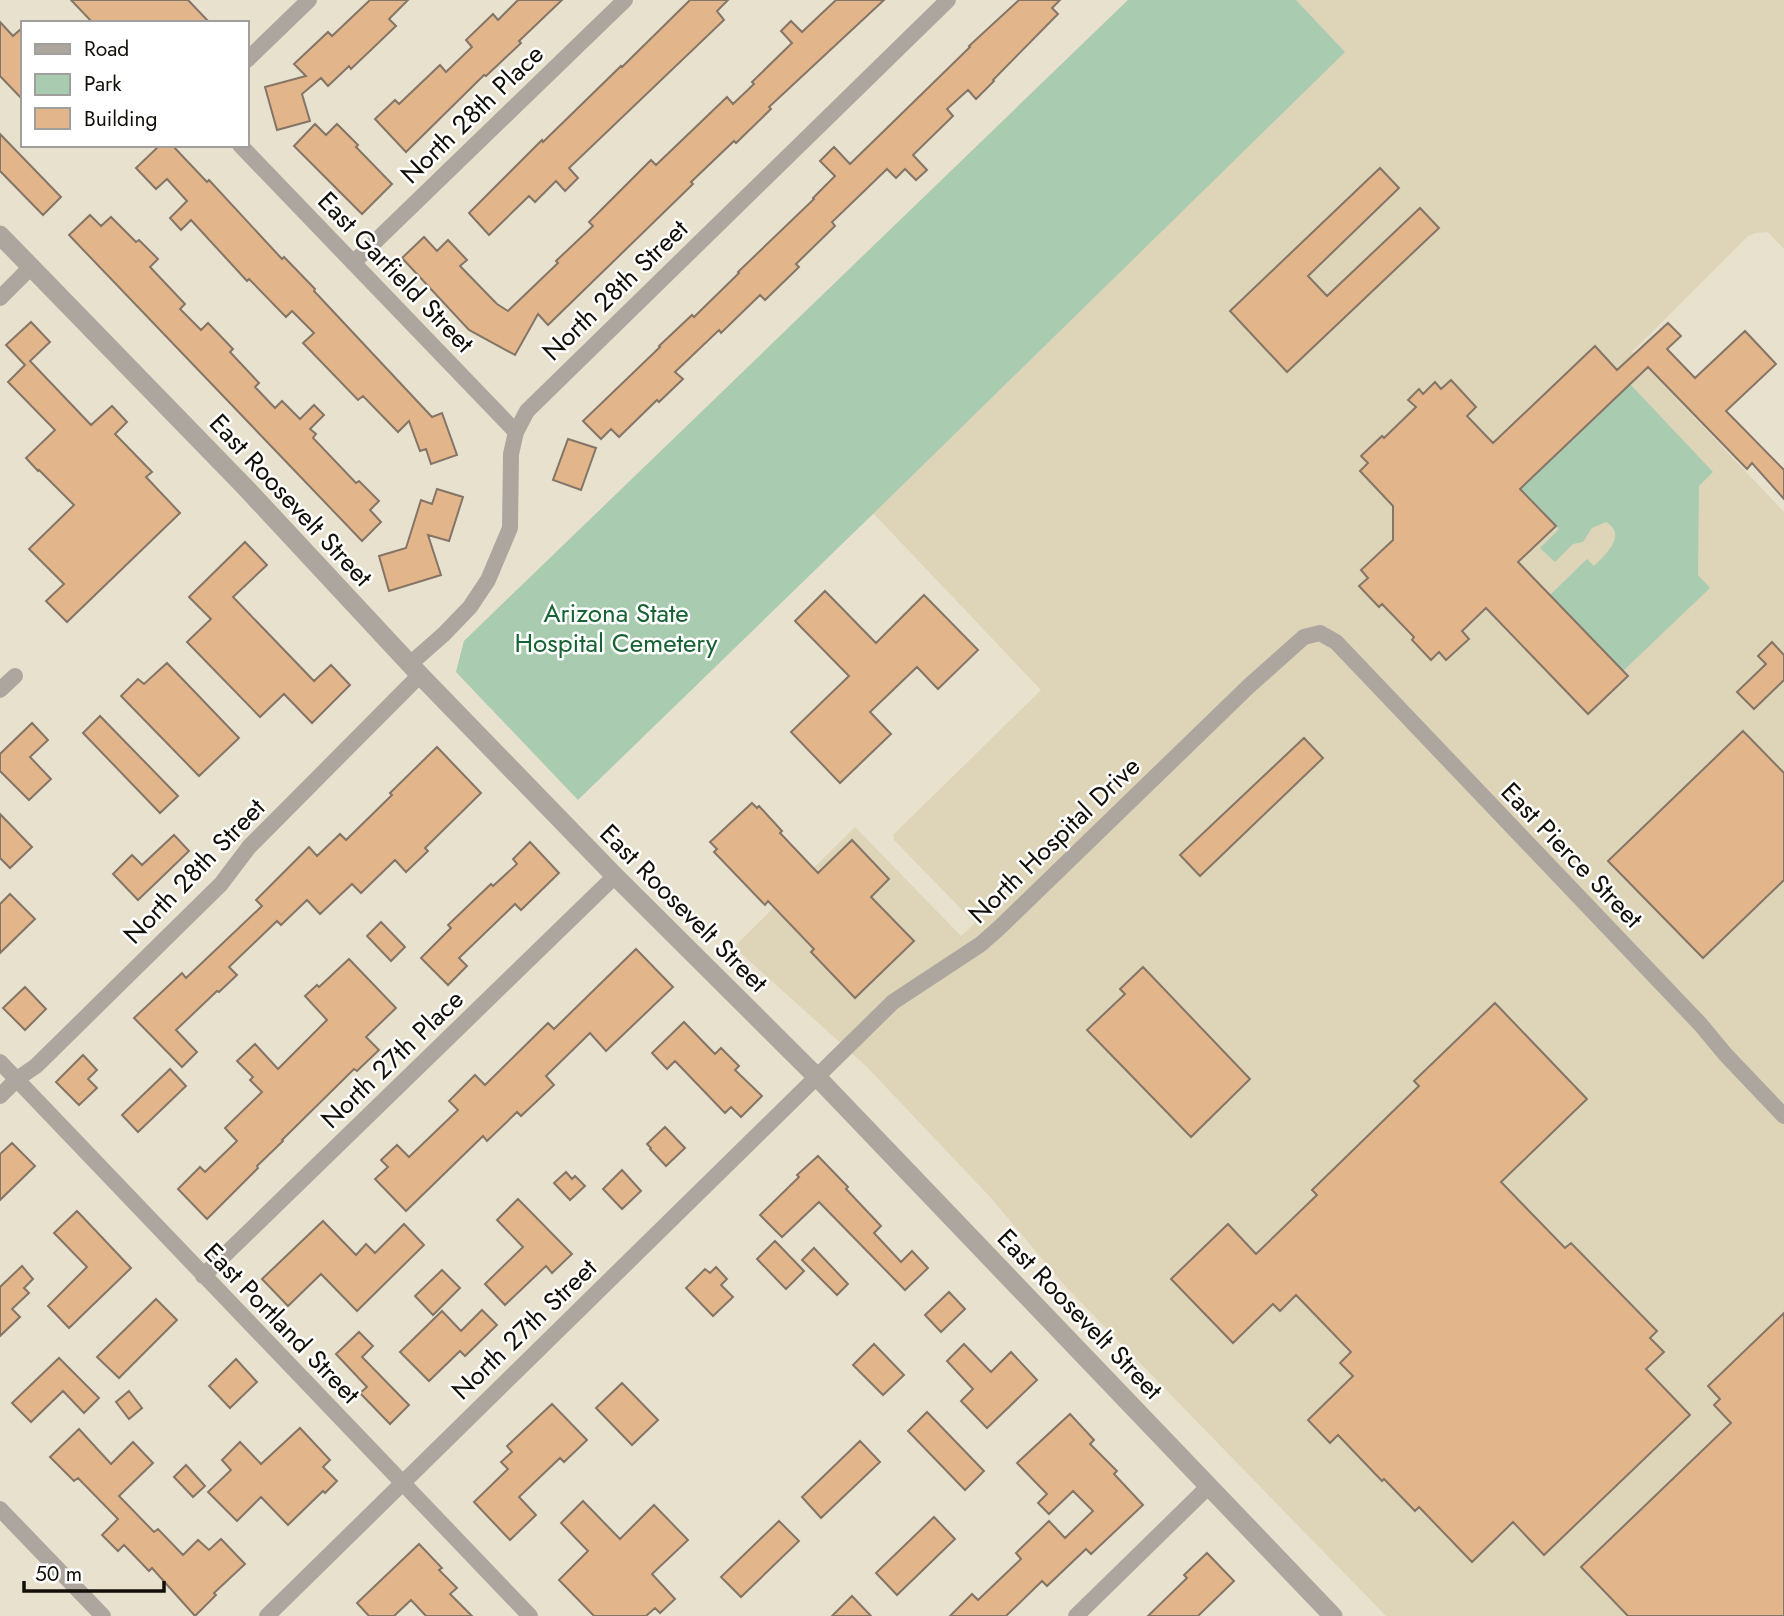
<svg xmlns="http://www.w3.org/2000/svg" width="1784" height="1616" font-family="Jost,sans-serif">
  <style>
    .built { fill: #ded4b8 }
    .green { fill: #a9cbb0 }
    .building { fill: #e2b58b; stroke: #847567; stroke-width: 2 }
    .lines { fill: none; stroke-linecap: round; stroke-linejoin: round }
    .minor { stroke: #ada69f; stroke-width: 16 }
    .tertiary { stroke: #ada69f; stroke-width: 19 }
    .labels { text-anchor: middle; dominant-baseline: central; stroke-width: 5; stroke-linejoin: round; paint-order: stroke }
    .street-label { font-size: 26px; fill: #120f08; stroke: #fff }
    .park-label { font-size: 26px; fill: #176232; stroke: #fff }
  </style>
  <rect width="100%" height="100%" fill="#e8e1cd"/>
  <path class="built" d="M 1128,0 L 1784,0 L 1784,249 L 1768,232 L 1756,233 L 1748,236 L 1632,352 L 1784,512 L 1784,1616 L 1386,1616 L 1065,1286 L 991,1198 L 866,1066 L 734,947 L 855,827 L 961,936 L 975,923 L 894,840 L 893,835 L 1041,690 L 874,514 L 456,672 L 464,641 Z"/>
  <path class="green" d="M 1128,0 L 1296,0 L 1345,52 L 873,514 L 578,800 L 456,672 L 464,641 Z
    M 1630,384 L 1713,472 L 1699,486 L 1698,575 L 1710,588 L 1623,671 L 1550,595 L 1587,559 L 1594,566 C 1605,555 1628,535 1606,522 L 1592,528 L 1583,542 L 1573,544 L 1555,562 L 1540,548 L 1559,529 L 1520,489 Z"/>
  <path class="building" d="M 71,0 L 188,0 L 210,23 L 93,23 Z
    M 370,0 L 408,0 L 389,19 L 396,26 L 351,69 L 349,66 L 328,86 L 321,78 L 302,94 L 310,121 L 277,130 L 265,87 L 306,76 L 294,64 L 328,32 L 332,36 Z
    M 518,0 L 562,0 L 519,41 L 521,43 L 486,76 L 484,75 L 406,152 L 375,119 L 395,100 L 399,104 L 440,65 L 446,72 L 472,47 L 466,40 L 493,14 L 498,20 Z
    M 690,0 L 728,0 L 717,11 L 724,20 L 569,168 L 578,178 L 565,191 L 556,181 L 535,202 L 529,196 L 489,235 L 469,213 L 542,140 L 543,142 L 621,66 L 622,67 Z
    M 836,0 L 884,0 L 769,107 L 771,109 L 736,143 L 734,141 L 691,182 L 693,184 L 548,325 L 538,314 L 515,355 L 469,330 L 402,258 L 424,237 L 437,251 L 448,240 L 467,260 L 460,266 L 497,304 L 508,311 L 558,263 L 556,261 L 593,226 L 589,222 L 651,160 L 656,165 L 727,97 L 733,104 L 754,84 L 752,82 L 792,43 L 781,31 L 791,21 L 802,32 Z
    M 1019,0 L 1060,0 L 1052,8 L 1058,14 L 993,80 L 994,81 L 976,99 L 968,90 L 947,109 L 953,116 L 913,155 L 927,170 L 916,180 L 905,169 L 896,178 L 887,169 L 832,222 L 835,226 L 796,264 L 799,267 L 765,300 L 760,295 L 721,333 L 719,330 L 675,372 L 683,379 L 659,402 L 657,400 L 619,437 L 611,429 L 601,439 L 583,421 L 660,347 L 659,346 L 692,315 L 694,317 L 739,273 L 738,272 L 814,199 L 813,198 L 835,176 L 820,161 L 834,147 L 850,164 L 970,47 L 969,46 Z
    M 0,22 L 13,36 L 23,27 L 23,100 L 0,76 Z
    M 315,124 L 326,135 L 337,124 L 358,145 L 356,147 L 392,184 L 362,214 L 294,146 Z
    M 0,134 L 61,197 L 43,215 L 0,171 Z
    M 160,145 L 172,145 L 207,182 L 209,180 L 282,259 L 284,257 L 315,289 L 314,291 L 432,417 L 442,413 L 457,455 L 431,464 L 426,449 L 420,451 L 409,421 L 398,432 L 363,396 L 358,400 L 303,343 L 314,333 L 292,311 L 286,317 L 249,279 L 247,281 L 191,220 L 181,230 L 170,218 L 187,201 L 167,179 L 156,189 L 136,168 Z
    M 1380,168 L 1399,188 L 1308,276 L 1327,296 L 1420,208 L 1439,228 L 1287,372 L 1230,311 Z
    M 90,215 L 101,226 L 111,217 L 136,242 L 139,240 L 158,259 L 150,267 L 185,304 L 180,309 L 201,330 L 208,323 L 233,349 L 230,352 L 259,383 L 255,387 L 275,408 L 282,401 L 300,419 L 314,405 L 324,415 L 310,429 L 316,434 L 313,438 L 356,483 L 359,481 L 379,501 L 370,510 L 381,522 L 362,541 L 69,235 Z
    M 31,322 L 50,342 L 30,361 L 91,425 L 112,406 L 127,422 L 115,434 L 152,472 L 146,477 L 180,513 L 67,622 L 46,601 L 64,584 L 29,549 L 74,505 L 39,470 L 38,471 L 26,458 L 55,430 L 8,382 L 25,365 L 6,345 Z
    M 1668,323 L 1681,336 L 1667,349 L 1695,378 L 1745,331 L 1776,364 L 1726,411 L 1784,470 L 1784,499 L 1752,463 L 1747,469 L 1648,367 L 1520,489 L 1556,526 L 1518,562 L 1628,676 L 1588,714 L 1486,608 L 1462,631 L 1469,639 L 1446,660 L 1439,652 L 1431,660 L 1412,640 L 1414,637 L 1382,604 L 1379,607 L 1359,586 L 1368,578 L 1361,570 L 1393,540 L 1393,506 L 1360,471 L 1368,463 L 1361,456 L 1382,436 L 1384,438 L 1416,407 L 1408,400 L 1419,389 L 1423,394 L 1435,382 L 1441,389 L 1451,380 L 1476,407 L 1467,416 L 1493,443 L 1595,346 L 1617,370 Z
    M 568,439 L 596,448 L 581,490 L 553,480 Z
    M 437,489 L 463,497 L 449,541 L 428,535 L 441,575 L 389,591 L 379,556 L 406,548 L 421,500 L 432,504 Z
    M 245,542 L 267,565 L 233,597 L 314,681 L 331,665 L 350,685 L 312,723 L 284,694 L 260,717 L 187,642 L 211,619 L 189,597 Z
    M 825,591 L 876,643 L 924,595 L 978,650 L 938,689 L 917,667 L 870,712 L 891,734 L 840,783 L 791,732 L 849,676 L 795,621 Z
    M 1772,642 L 1784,655 L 1784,680 L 1754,709 L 1737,692 L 1766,664 L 1758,656 Z
    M 167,663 L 239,738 L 199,776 L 121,696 L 138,679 L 144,684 Z
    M 100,716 L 178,796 L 160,813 L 83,733 Z
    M 32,723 L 48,740 L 30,757 L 51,779 L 29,800 L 0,771 L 0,754 Z
    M 1743,731 L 1784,773 L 1784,880 L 1703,958 L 1608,861 Z
    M 1304,738 L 1323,758 L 1200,876 L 1180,855 Z
    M 437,747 L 481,793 L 425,848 L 428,851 L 406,872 L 395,860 L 361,893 L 352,884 L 320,914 L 307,900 L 281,925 L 277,921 L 229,967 L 237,975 L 219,992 L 217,991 L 176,1030 L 197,1052 L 182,1067 L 134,1018 L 182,973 L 186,978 L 262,906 L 256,900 L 309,847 L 317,856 L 340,834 L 346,840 L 392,795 L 390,793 Z
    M 752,803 L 757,808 L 759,806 L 782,831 L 780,833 L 818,873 L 852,840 L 889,879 L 871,897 L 914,941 L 855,998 L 811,952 L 814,949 L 768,901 L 765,905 L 714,852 L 717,849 L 710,842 Z
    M 0,814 L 32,847 L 10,868 L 0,858 Z
    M 174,835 L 189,851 L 138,900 L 113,874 L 132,855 L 142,865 Z
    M 530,842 L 559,873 L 521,910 L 515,904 L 459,958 L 467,966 L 448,985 L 421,958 L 451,928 L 448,925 L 491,884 L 493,886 L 517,864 L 513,859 Z
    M 10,894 L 35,919 L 0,953 L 0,904 Z
    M 381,922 L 405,947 L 391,961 L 367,936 Z
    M 636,949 L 673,987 L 606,1051 L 590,1033 L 546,1076 L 554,1085 L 521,1116 L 517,1112 L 487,1141 L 483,1136 L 406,1211 L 375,1179 L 388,1167 L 381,1160 L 397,1145 L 409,1157 L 458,1110 L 449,1101 L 475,1075 L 485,1085 L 548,1023 L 554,1029 Z
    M 349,959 L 396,1008 L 366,1037 L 379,1050 L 357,1071 L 354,1069 L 282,1140 L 283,1141 L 257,1166 L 258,1168 L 207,1219 L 178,1189 L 200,1167 L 205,1172 L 237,1141 L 225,1128 L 262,1092 L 250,1080 L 253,1077 L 237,1061 L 255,1044 L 278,1069 L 327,1020 L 305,996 L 317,985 L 319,987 Z
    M 1143,967 L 1250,1079 L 1191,1137 L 1087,1030 L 1125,994 L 1120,989 Z
    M 25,987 L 46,1009 L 25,1030 L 3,1008 Z
    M 1495,1003 L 1587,1099 L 1501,1182 L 1565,1248 L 1571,1243 L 1657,1331 L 1650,1338 L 1664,1352 L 1646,1369 L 1690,1415 L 1544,1555 L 1513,1522 L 1472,1562 L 1419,1507 L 1415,1511 L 1384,1479 L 1382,1481 L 1338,1435 L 1330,1443 L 1308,1420 L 1353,1376 L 1340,1363 L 1351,1352 L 1296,1295 L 1280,1311 L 1273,1304 L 1233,1343 L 1171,1279 L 1228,1224 L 1256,1254 L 1317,1195 L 1312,1190 L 1419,1086 L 1414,1081 Z
    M 684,1022 L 715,1054 L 721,1048 L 739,1066 L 735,1070 L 762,1096 L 741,1117 L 731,1107 L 725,1113 L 675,1061 L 667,1069 L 652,1053 Z
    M 83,1055 L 97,1070 L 88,1079 L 97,1088 L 79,1105 L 56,1082 Z
    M 170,1069 L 186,1086 L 138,1132 L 122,1115 Z
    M 665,1127 L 685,1148 L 666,1166 L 650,1149 L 651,1148 L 647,1144 Z
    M 12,1143 L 35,1166 L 0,1200 L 0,1154 Z
    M 818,1156 L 848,1187 L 846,1189 L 881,1226 L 874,1233 L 901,1262 L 912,1251 L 928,1268 L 905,1290 L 819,1202 L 782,1237 L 760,1215 L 799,1177 L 797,1175 Z
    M 622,1170 L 641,1191 L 622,1209 L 603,1189 Z
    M 566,1172 L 572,1179 L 575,1176 L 585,1186 L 570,1200 L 554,1183 Z
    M 518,1199 L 572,1254 L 552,1273 L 546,1266 L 505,1305 L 485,1284 L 523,1247 L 497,1220 Z
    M 77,1211 L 131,1268 L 69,1328 L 48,1306 L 87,1267 L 54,1233 Z
    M 323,1221 L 356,1255 L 366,1244 L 375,1253 L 404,1224 L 424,1245 L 357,1311 L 321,1274 L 288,1306 L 262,1279 Z
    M 775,1241 L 804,1271 L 786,1289 L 757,1259 Z
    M 814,1248 L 848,1284 L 837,1295 L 802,1260 Z
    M 22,1266 L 33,1279 L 24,1288 L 29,1293 L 12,1309 L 20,1317 L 0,1336 L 0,1287 Z
    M 716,1267 L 727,1279 L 721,1285 L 733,1297 L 713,1316 L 686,1288 L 705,1269 L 710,1273 Z
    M 442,1270 L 460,1288 L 433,1315 L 415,1296 Z
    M 949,1292 L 965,1309 L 941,1332 L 925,1315 Z
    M 156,1299 L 177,1320 L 119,1378 L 97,1357 Z
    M 482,1310 L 497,1325 L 465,1356 L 460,1351 L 429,1381 L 400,1352 L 442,1311 L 461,1331 Z
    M 1784,1313 L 1784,1616 L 1628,1616 L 1581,1567 L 1731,1423 L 1714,1405 L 1720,1399 L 1708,1386 Z
    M 359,1332 L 373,1346 L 362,1357 L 409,1405 L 390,1424 L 360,1393 L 367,1387 L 336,1354 Z
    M 874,1344 L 904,1375 L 883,1395 L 853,1365 Z
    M 964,1344 L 991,1372 L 1011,1352 L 1037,1380 L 987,1428 L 961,1401 L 973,1389 L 947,1361 Z
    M 59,1358 L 99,1398 L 84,1413 L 63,1391 L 31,1422 L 12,1403 Z
    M 236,1359 L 257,1382 L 230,1408 L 209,1386 Z
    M 622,1383 L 658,1420 L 632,1445 L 596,1408 Z
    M 129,1391 L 142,1408 L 129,1419 L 116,1402 Z
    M 552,1404 L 587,1440 L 564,1462 L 560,1458 L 519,1497 L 536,1515 L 510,1540 L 474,1502 L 508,1469 L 501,1462 L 512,1452 L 507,1446 Z
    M 927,1412 L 984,1471 L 965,1490 L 908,1431 Z
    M 1070,1414 L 1094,1440 L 1090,1444 L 1117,1471 L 1114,1474 L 1143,1505 L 1091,1554 L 1086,1549 L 1047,1586 L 1042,1581 L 1006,1616 L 950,1616 L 972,1594 L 978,1600 L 1021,1559 L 1016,1553 L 1049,1521 L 1065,1538 L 1093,1511 L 1073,1491 L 1049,1514 L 1038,1503 L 1047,1494 L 1017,1463 Z
    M 300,1428 L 330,1460 L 323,1467 L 337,1481 L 325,1493 L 323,1491 L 288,1525 L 261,1497 L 237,1521 L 208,1492 L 231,1470 L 222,1460 L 240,1442 L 261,1464 Z
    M 79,1429 L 111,1464 L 133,1442 L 153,1463 L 119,1496 L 154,1532 L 158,1529 L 183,1555 L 198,1540 L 209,1550 L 221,1539 L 245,1564 L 214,1593 L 216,1595 L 195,1616 L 152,1568 L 149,1571 L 124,1545 L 118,1551 L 102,1535 L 118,1519 L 78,1478 L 74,1481 L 50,1457 Z
    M 860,1441 L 880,1462 L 821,1518 L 802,1497 Z
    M 186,1465 L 205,1486 L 193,1497 L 174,1477 Z
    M 583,1501 L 620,1539 L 654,1505 L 688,1540 L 652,1574 L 675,1599 L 660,1613 L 655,1608 L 646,1616 L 594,1616 L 559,1580 L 588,1551 L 561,1523 Z
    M 934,1517 L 955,1539 L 897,1595 L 876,1573 Z
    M 779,1521 L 799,1541 L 741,1597 L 721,1577 Z
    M 419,1544 L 442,1568 L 439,1570 L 457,1588 L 450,1594 L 472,1616 L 426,1616 L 411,1600 L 394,1616 L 369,1616 L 357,1603 Z
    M 1207,1553 L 1234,1581 L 1198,1616 L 1148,1616 L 1187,1578 L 1184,1575 Z
    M 852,1596 L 871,1616 L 832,1616 Z"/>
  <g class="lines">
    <path class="minor" d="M 247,60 L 309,0
      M 240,145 L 516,432
      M 353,263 L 625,0
      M 0,298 L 31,267
      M 410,664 L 444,634 L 470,607 L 488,580 L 510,528 L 511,454 L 516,432 L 527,411 L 948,0
      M 0,690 L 15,676
      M 0,1062 L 530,1616
      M 0,1096 L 17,1079 L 36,1066 L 221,884 L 249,847 L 420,675
      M 203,1276 L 615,876
      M 0,1509 L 103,1616
      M 267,1616 L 893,1002 L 981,944 L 999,928 L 1250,685 L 1304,637 L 1320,633 L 1336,642 L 1701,1025 L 1725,1054 L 1784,1116
      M 1076,1616 L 1209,1486"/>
    <path class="tertiary" d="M 0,235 L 245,487 L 420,675 L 615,876 L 817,1077 L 1333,1616"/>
  </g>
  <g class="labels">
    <g class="street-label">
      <text transform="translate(472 114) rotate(-44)">North 28th Place</text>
      <text transform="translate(396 272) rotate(46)">East Garfield Street</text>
      <text transform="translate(615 290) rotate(-44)">North 28th Street</text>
      <text transform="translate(291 500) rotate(47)">East Roosevelt Street</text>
      <text transform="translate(1054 840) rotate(-44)">North Hospital Drive</text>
      <text transform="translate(1572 855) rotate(46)">East Pierce Street</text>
      <text transform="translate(194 871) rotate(-46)">North 28th Street</text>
      <text transform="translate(684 908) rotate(45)">East Roosevelt Street</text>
      <text transform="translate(392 1059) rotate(-44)">North 27th Place</text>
      <text transform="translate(1080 1314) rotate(46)">East Roosevelt Street</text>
      <text transform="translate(282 1323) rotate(46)">East Portland Street</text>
      <text transform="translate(524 1329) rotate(-44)">North 27th Street</text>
    </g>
    <g class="park-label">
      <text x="616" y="613">Arizona State<tspan x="616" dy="30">Hospital Cemetery</tspan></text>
    </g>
  </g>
  <rect x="21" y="21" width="228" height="126" fill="#ffffff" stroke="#a09f9c" stroke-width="2"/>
  <rect x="35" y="44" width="35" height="10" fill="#ada69f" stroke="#a09f9c" stroke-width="2"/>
  <text x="84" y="56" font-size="21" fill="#120f08">Road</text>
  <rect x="35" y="74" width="35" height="21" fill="#a9cbb0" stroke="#a09f9c" stroke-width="2"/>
  <text x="84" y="91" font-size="21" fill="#120f08">Park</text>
  <rect x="35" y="108" width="35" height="21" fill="#e2b58b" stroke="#a09f9c" stroke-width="2"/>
  <text x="84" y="126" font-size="21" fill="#120f08">Building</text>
  <path d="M24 1581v10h140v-10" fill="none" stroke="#120f08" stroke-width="3.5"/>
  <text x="35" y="1581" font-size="21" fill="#120f08" stroke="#ffffff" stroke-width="5" paint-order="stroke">50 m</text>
</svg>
